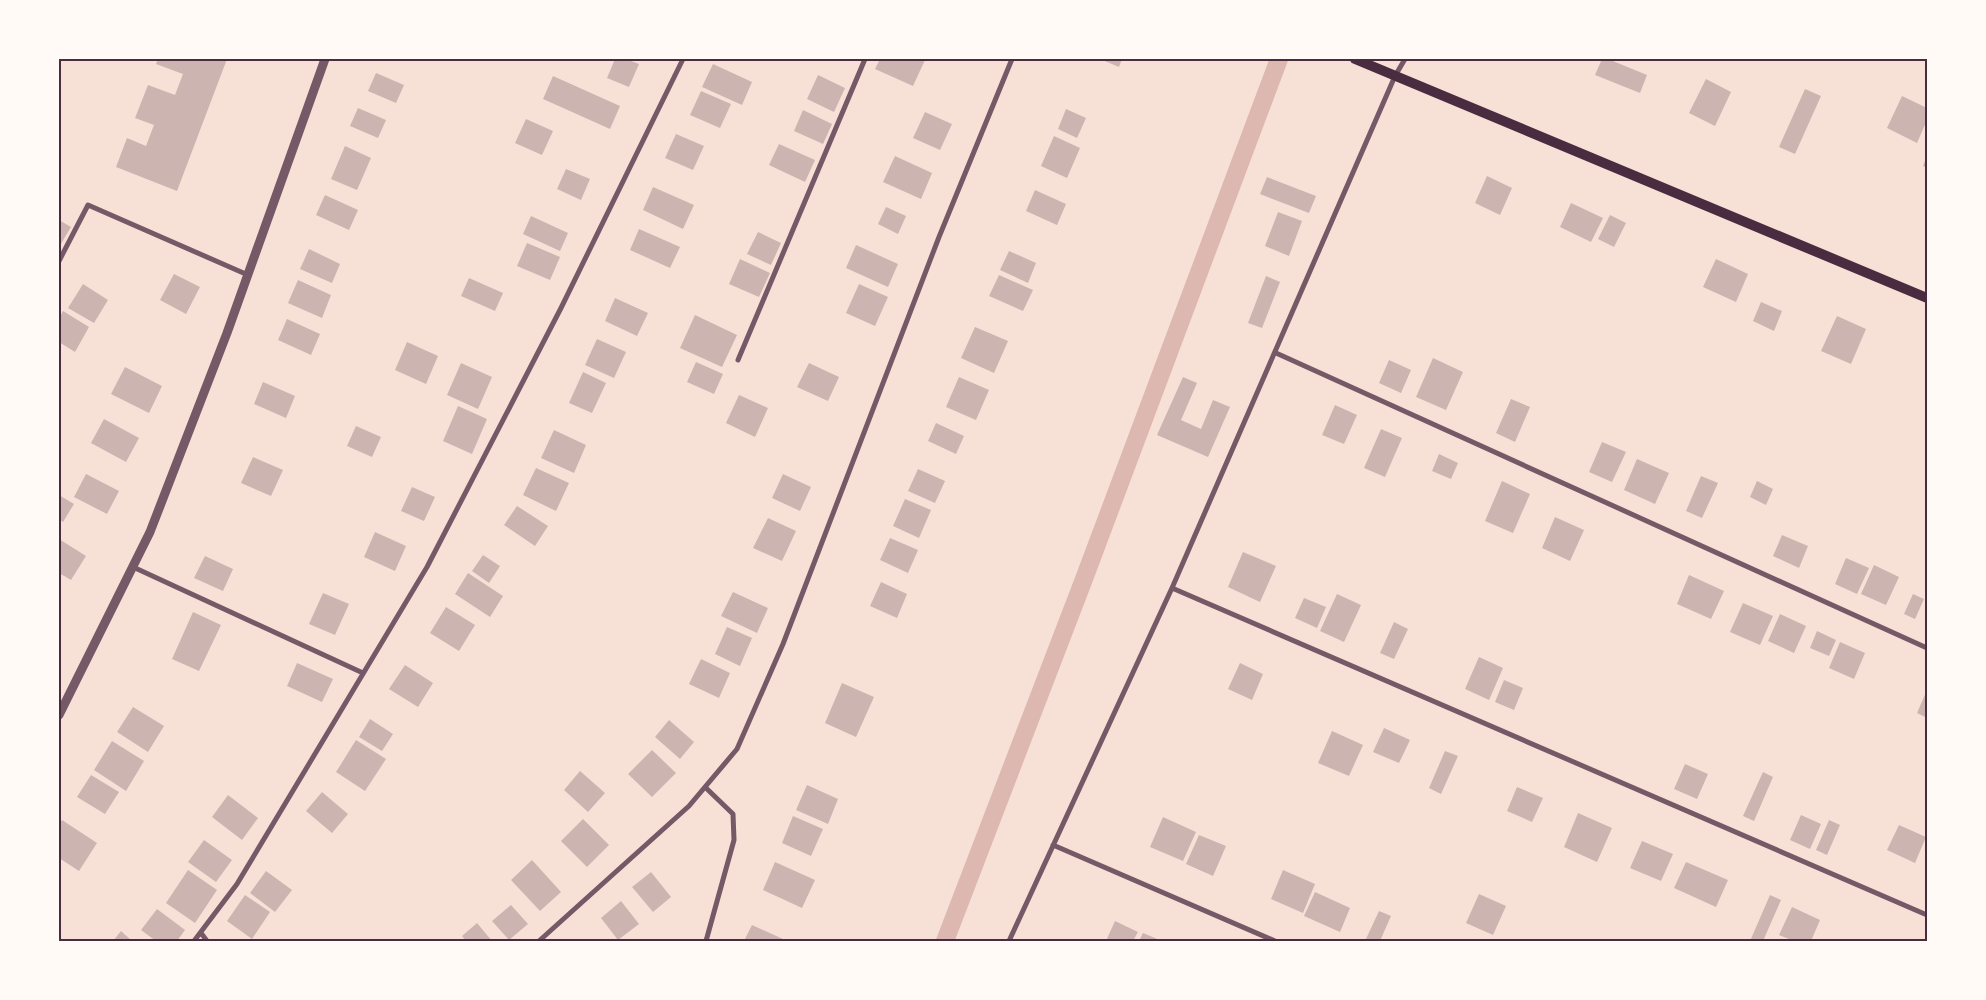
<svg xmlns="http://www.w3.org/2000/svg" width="1986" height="1000" font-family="'DM Sans',sans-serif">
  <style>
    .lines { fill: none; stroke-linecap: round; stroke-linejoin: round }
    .canal { stroke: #dcb8b0; stroke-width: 18 }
    .building { fill: #ccb4b1 }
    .minor { stroke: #755966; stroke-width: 5 }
    .tertiary { stroke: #755966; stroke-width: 9 }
    .secondary { stroke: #4a2c40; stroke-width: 10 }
    .neatline { fill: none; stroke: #4a2c40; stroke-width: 2 }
  </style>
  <rect width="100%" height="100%" fill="#f7e1d7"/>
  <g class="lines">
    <path class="canal" d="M 945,941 L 1084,579 L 1279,59"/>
  </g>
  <path class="building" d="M 158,59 L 227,59 L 177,191 L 116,167 L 127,138 L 146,146 L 154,125 L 135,118 L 148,85 L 175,95 L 183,74 L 156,64 Z
    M 615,59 L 626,59 L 639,64 L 629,87 L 607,78 Z
    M 880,59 L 923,59 L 925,60 L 913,86 L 875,69 Z
    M 1100,59 L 1122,59 L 1119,67 Z
    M 1602,59 L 1608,59 L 1647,75 L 1640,93 L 1595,75 Z
    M 713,64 L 752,82 L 742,105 L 702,87 Z
    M 376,73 L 404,85 L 396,103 L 368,91 Z
    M 818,75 L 845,88 L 834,112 L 807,99 Z
    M 553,76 L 620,106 L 610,129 L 543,99 Z
    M 1706,79 L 1731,92 L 1715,126 L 1689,113 Z
    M 1805,89 L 1821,96 L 1795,154 L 1779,147 Z
    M 701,91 L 731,104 L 720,128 L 690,115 Z
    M 1902,96 L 1927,108 L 1927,120 L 1917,143 L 1887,128 Z
    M 358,108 L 386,120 L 378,138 L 350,126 Z
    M 1066,109 L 1086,118 L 1077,138 L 1058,129 Z
    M 803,110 L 832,124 L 823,144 L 794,131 Z
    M 925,112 L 952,124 L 940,150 L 913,138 Z
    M 526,119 L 553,131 L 542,155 L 515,143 Z
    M 676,134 L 704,146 L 693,170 L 665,158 Z
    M 1054,136 L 1080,148 L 1067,178 L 1041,166 Z
    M 779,144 L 815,160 L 805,182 L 769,165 Z
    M 345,146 L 371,158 L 357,190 L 331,179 Z
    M 1927,155 L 1927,168 L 1923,166 Z
    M 895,156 L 932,173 L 921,199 L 883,182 Z
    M 566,169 L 590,179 L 581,200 L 557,189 Z
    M 1487,176 L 1512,188 L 1500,215 L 1475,203 Z
    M 1267,177 L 1316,196 L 1309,213 L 1260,194 Z
    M 653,187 L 694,205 L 683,229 L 643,210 Z
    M 1035,190 L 1066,204 L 1057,225 L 1026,211 Z
    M 325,195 L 358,210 L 349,230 L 316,215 Z
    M 1571,203 L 1603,218 L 1591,242 L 1560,227 Z
    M 886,207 L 906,216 L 898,234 L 878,224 Z
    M 1278,212 L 1302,221 L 1289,256 L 1265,246 Z
    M 1610,215 L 1626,223 L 1614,247 L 1598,239 Z
    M 531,216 L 568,233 L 560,251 L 523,234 Z
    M 59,220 L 71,227 L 59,247 Z
    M 639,229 L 680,247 L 670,268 L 630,250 Z
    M 758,232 L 781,243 L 771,265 L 747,254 Z
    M 527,243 L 560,257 L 550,280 L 517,266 Z
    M 856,245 L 898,264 L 888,287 L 846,268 Z
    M 309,249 L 340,264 L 332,283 L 300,269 Z
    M 1009,251 L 1036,263 L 1028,283 L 1000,270 Z
    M 740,259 L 770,273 L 759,297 L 729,284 Z
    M 1716,259 L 1748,274 L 1736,302 L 1703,287 Z
    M 174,274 L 200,287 L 186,314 L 160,300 Z
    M 999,275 L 1033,290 L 1023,311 L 989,296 Z
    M 1266,276 L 1280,282 L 1262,328 L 1248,323 Z
    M 469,278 L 503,293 L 495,311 L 461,296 Z
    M 298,280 L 331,295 L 322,318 L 288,303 Z
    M 83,284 L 108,300 L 94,323 L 68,308 Z
    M 859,284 L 888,297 L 875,326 L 846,313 Z
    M 615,298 L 648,313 L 637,336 L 605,321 Z
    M 1761,302 L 1782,311 L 1774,331 L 1753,321 Z
    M 63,311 L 89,327 L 75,352 L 59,342 L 59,318 Z
    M 695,315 L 737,335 L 722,367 L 680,348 Z
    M 1837,316 L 1866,329 L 1851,364 L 1821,351 Z
    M 287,319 L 320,334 L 311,355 L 278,340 Z
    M 975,327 L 1008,341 L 994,373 L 961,358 Z
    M 597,339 L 626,352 L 614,378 L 585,365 Z
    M 407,342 L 438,356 L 426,384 L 395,370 Z
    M 1433,358 L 1463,372 L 1446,410 L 1416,397 Z
    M 1389,360 L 1411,370 L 1401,393 L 1379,383 Z
    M 696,362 L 723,374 L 714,394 L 687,382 Z
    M 461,363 L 492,377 L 478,409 L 447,395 Z
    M 809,363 L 839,377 L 828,401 L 797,387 Z
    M 125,367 L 162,386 L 149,413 L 111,394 Z
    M 583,372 L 606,383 L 592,413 L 569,403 Z
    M 959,377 L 989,390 L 976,420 L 946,407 Z
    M 1183,377 L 1197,383 L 1181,420 L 1201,429 L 1213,400 L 1230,407 L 1208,457 L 1157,435 Z
    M 263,382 L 295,396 L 286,418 L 254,404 Z
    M 739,395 L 768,408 L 755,437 L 726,423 Z
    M 1511,399 L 1530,407 L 1515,442 L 1496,433 Z
    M 1335,405 L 1357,415 L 1344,444 L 1322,435 Z
    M 458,406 L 487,419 L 472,454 L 443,441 Z
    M 104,419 L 139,438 L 126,462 L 91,443 Z
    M 936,423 L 964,436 L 956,454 L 928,441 Z
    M 356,426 L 381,437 L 372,457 L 347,446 Z
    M 1381,429 L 1402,438 L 1385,477 L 1364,468 Z
    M 554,430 L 586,445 L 574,473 L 541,458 Z
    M 1602,442 L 1626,452 L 1612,482 L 1589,472 Z
    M 1439,454 L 1458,463 L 1451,479 L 1432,471 Z
    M 253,457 L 283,470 L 271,496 L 241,483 Z
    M 1637,459 L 1669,473 L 1655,504 L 1624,490 Z
    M 536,468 L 569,483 L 556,511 L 523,495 Z
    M 918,469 L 945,481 L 935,503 L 908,491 Z
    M 86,474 L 119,491 L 107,514 L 74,497 Z
    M 783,474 L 811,487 L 800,511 L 772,498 Z
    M 1701,476 L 1718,483 L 1702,518 L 1686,511 Z
    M 1502,481 L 1530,494 L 1513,533 L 1485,521 Z
    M 1757,481 L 1773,489 L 1766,505 L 1750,497 Z
    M 412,487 L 435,497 L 424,521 L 401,511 Z
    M 59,495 L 74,504 L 63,522 L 59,519 Z
    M 905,499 L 931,510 L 919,538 L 893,526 Z
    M 517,506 L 548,526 L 535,546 L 504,525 Z
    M 1555,517 L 1584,530 L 1570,561 L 1542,548 Z
    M 768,518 L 796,531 L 782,561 L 753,548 Z
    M 375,532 L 406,546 L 395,571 L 364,557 Z
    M 1782,535 L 1808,546 L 1799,568 L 1773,556 Z
    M 890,538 L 918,550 L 908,573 L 880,560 Z
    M 59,539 L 86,556 L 71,580 L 59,573 Z
    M 1243,552 L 1276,566 L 1260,602 L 1228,587 Z
    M 483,555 L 500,566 L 489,583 L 472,571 Z
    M 205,556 L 233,569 L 223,591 L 194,578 Z
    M 1846,558 L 1869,568 L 1857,594 L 1835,584 Z
    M 1874,565 L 1899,577 L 1886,605 L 1861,594 Z
    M 468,573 L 503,596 L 490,617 L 455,594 Z
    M 1689,575 L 1724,591 L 1711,619 L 1677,604 Z
    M 881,582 L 907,594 L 897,618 L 870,606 Z
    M 733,592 L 768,608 L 757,633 L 721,616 Z
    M 323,593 L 349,604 L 335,635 L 309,624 Z
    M 1337,594 L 1361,605 L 1344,642 L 1320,631 Z
    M 1913,594 L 1924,599 L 1915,619 L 1904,614 Z
    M 1304,598 L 1326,607 L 1317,628 L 1295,618 Z
    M 1743,603 L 1773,616 L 1760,645 L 1730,632 Z
    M 446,607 L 475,625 L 459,651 L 430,633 Z
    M 193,612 L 221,625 L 199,671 L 172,659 Z
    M 1780,614 L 1806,626 L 1794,653 L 1768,641 Z
    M 1394,622 L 1408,629 L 1394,659 L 1380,653 Z
    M 727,627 L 752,638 L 740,666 L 715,654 Z
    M 1817,631 L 1836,640 L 1829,656 L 1810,648 Z
    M 1840,642 L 1865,653 L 1854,679 L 1829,668 Z
    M 1479,657 L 1503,668 L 1489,700 L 1465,689 Z
    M 701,659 L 730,673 L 719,698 L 689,684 Z
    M 297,663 L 333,679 L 322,702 L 287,686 Z
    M 1240,663 L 1263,674 L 1252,700 L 1228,689 Z
    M 405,665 L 433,683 L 418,707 L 389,689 Z
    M 1504,680 L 1523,688 L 1514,710 L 1495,702 Z
    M 842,683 L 874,697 L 856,737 L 825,723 Z
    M 1927,690 L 1927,718 L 1917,713 Z
    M 133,707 L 164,726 L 148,752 L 117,732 Z
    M 370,719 L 393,734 L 382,751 L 359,737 Z
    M 669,720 L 694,742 L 680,759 L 655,737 Z
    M 1384,728 L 1410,740 L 1399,763 L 1373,752 Z
    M 1332,731 L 1363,745 L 1349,776 L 1318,763 Z
    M 356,740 L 386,759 L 365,791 L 336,772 Z
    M 112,741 L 144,761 L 126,791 L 94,770 Z
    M 652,750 L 676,773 L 652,797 L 628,774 Z
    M 1445,751 L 1458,756 L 1441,794 L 1429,788 Z
    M 1685,764 L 1708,774 L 1697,799 L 1674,789 Z
    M 580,771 L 605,793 L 588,812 L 564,790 Z
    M 1763,772 L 1773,777 L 1754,821 L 1743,816 Z
    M 91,775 L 119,792 L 105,814 L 77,797 Z
    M 807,785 L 838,799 L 828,824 L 796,810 Z
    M 1517,787 L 1543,798 L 1532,822 L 1507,811 Z
    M 322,792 L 348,814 L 332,833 L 306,811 Z
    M 228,795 L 258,818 L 242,840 L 212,817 Z
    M 1578,813 L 1612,828 L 1597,862 L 1564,847 Z
    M 1801,815 L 1821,824 L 1810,849 L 1790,840 Z
    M 793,816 L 823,829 L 811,856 L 782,843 Z
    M 1163,817 L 1196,832 L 1183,861 L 1150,847 Z
    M 583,819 L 609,845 L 587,867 L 561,841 Z
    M 62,820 L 97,843 L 79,871 L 59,858 L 59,824 Z
    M 1829,820 L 1840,825 L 1827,855 L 1816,850 Z
    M 1899,825 L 1926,837 L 1915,863 L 1887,850 Z
    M 1199,835 L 1226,846 L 1213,876 L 1186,864 Z
    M 204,840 L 232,860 L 216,882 L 188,862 Z
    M 1642,841 L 1673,854 L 1661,881 L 1630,868 Z
    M 532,860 L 561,892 L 540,911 L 511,880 Z
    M 775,862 L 815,880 L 802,908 L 763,890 Z
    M 1686,862 L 1728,880 L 1716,907 L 1674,888 Z
    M 188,870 L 217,890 L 195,923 L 166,903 Z
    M 1283,870 L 1315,884 L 1303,913 L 1271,899 Z
    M 266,871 L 292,890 L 275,912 L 250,893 Z
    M 651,872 L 671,897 L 653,912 L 632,887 Z
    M 1315,892 L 1350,908 L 1340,932 L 1304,916 Z
    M 1479,894 L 1506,906 L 1493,935 L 1466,923 Z
    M 245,895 L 270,912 L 252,939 L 227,921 Z
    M 1770,895 L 1781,900 L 1763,941 L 1750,941 Z
    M 621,901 L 639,924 L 618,940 L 601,918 Z
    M 511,905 L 528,924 L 509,940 L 492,921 Z
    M 1792,907 L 1820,920 L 1811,941 L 1794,941 L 1779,935 Z
    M 157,909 L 185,930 L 177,941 L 156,941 L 141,930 Z
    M 1379,911 L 1391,916 L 1380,941 L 1365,941 Z
    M 1115,921 L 1138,932 L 1133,941 L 1106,941 Z
    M 477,923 L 492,941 L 466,941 L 462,936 Z
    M 752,925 L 783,939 L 781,941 L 744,941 Z
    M 121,931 L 132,941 L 113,941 Z
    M 1143,933 L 1162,941 L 1139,941 Z"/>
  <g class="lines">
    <path class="minor" d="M 59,261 L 88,205 L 248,275
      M 1276,353 L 1927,648
      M 738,360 L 865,59
      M 133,567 L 363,673
      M 1172,588 L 1927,915
      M 705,787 L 733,814 L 734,840 L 706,941
      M 1053,845 L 1275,941
      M 201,933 L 207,941
      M 194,941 L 237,884 L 427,567 L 561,308 L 683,59
      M 539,941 L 689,806 L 737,749 L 783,644 L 939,237 L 1012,59
      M 1009,941 L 1172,588 L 1395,76 L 1405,59"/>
    <path class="tertiary" d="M 59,715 L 150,532 L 227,333 L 325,59"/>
    <path class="secondary" d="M 1355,59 L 1927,298"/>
  </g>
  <rect width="1986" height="1000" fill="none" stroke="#fffaf5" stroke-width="120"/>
  <rect x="60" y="60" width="1866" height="880" class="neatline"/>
</svg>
